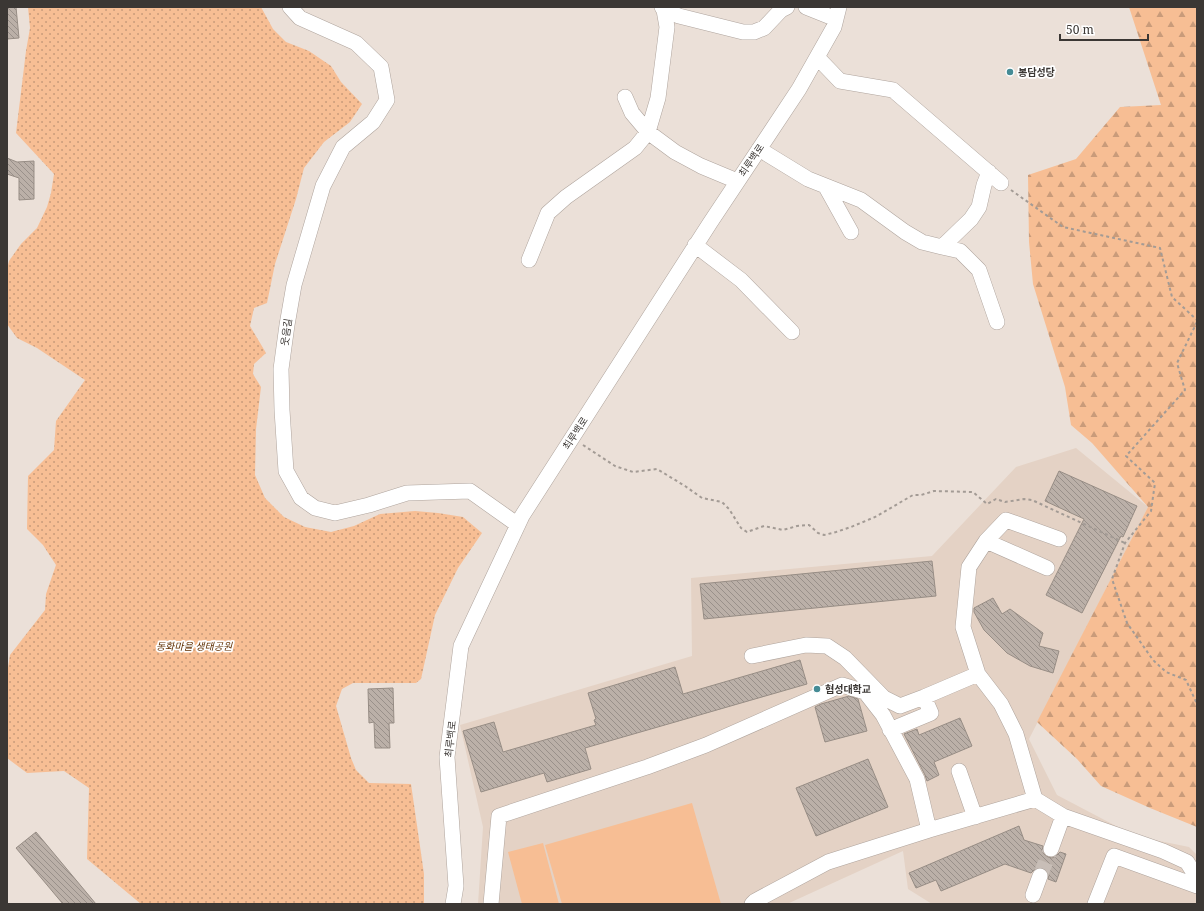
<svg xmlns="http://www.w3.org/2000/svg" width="1204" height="911" font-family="'Noto Serif','Noto Sans KR',serif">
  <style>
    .built { fill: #e4d2c5 }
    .green { fill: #f7be94 }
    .forest { fill: url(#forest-firs) }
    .park { fill: url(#park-dots) }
    .building { fill: url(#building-back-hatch); stroke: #978d85 }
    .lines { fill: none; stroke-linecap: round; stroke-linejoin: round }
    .minor-tunnel { stroke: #c8beb7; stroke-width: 15; stroke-dasharray: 15 8; stroke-linecap: butt }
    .minor-casing { stroke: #afa49d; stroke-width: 16 }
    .path { stroke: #a39b95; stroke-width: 2; stroke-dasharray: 3 3; stroke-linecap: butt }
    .minor { stroke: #fff; stroke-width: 15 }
    .poi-dot { fill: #458b95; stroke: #fff; stroke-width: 1.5 }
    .labels { text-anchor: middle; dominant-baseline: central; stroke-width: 3.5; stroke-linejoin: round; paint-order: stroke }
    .poi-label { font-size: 10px; font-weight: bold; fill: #3b3734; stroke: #fff; text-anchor: start }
    .street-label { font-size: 10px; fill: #3b3734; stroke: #fff }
    .park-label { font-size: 10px; font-style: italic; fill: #602f00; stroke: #fff }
  </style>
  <defs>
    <pattern id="forest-firs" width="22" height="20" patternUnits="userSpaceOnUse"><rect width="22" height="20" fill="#f7be94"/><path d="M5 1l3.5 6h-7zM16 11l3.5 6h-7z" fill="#c99b7a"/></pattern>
    <pattern id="park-dots" width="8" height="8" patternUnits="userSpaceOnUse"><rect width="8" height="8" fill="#f7be94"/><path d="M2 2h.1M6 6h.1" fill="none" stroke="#c99b7a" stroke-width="1.8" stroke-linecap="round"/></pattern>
    <pattern id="building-back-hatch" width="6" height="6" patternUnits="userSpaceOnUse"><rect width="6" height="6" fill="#bbb0a8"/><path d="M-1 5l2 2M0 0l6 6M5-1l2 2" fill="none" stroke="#99908a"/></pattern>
  </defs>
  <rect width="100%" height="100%" fill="#ebe0d8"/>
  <path class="built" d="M 1076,448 L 1148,507 L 1029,739 L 1057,795 L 1135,836 L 1189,847 L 1197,855 L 1197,904 L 932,904 L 908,889 L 903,851 L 787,904 L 478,904 L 483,827 L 460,725 L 692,656 L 691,578 L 932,556 L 1016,467 Z"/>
  <path class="green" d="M 692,803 L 721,904 L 562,904 L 545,845 Z
    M 543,843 L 559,904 L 522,904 L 508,852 Z"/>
  <path class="forest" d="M 1129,7 L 1197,7 L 1197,827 L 1150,808 L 1101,786 L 1077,759 L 1037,722 L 1148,507 L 1092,443 L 1071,425 L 1065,387 L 1033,284 L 1029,242 L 1028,175 L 1076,159 L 1120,107 L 1161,105 Z"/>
  <path class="park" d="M 28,7 L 261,7 L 273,29 L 286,42 L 309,51 L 331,66 L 341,82 L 362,104 L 350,122 L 324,142 L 304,168 L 296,199 L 275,264 L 267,303 L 254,308 L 250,326 L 266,353 L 254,364 L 253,374 L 261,387 L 256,429 L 255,475 L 265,498 L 284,517 L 305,527 L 331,532 L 354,526 L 380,514 L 415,511 L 438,513 L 463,517 L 482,533 L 458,568 L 435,615 L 421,679 L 416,683 L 353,683 L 342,689 L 336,706 L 351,758 L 356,770 L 369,783 L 411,784 L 424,874 L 424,904 L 141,904 L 87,859 L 89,788 L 64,771 L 27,773 L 7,758 L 7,674 L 10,655 L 45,610 L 46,594 L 56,565 L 43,545 L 27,529 L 28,476 L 54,450 L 56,421 L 85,380 L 37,348 L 17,338 L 7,324 L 7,270 L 9,261 L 21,244 L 37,228 L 47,207 L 51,193 L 54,174 L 16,133 L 26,51 L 30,28 Z"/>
  <path class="building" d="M 7,7 L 16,7 L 19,38 L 7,39 Z
    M 7,158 L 17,162 L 34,161 L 34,199 L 19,200 L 19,178 L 7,174 Z
    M 1059,471 L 1137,506 L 1123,537 L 1121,536 L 1082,613 L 1046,595 L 1084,519 L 1045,501 Z
    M 932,561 L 936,596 L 704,619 L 700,584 Z
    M 993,598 L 1002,614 L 1010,609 L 1043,633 L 1039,646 L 1059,651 L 1053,673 L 1030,666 L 1007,653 L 984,630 L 974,612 L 974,608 Z
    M 800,660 L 807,684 L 585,748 L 591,769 L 547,782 L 544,773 L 481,792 L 463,731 L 494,722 L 503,752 L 596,725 L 594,720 L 596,719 L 588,693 L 675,667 L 683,694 Z
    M 393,688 L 394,723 L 389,723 L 390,748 L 375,748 L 374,722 L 369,723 L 368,689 Z
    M 849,696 L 858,699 L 867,731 L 825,742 L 815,707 L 821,704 Z
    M 960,718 L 972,746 L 934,762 L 939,775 L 927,781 L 925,775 L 904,734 L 917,729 L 919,735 Z
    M 868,759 L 888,807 L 816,836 L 796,788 Z
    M 1019,826 L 1024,840 L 1043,846 L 1042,851 L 1044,854 L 1048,857 L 1052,858 L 1056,856 L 1060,852 L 1066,854 L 1056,882 L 1048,879 L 1049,875 L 1047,871 L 1043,867 L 1038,867 L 1035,869 L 1031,873 L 1005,864 L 941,891 L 936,880 L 916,888 L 909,873 Z
    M 36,832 L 96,904 L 63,904 L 16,848 Z"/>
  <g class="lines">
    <path class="minor-tunnel" d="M 1040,876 L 1051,849"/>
    <g class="minor-casing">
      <path id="minor" d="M 290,7 L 300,18 L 356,43 L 381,67 L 387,100 L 373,122 L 343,147 L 323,186 L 294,285 L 287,325 L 281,369 L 282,410 L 286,471 L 301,498 L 315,508 L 335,513 L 369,505 L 407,493 L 470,491 L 518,525
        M 806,7 L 836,19
        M 664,10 L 679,16 L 743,32 L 754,32 L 764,28 L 781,10 L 787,7
        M 817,57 L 840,81 L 893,90 L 1001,183
        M 625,97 L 632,113 L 648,132 L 675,152 L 701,166 L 737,181
        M 759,149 L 808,179 L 861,200 L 905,232 L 922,242 L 942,247 L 960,251 L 979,270 L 997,322
        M 826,187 L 851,232
        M 695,245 L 741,280 L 792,332
        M 942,247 L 971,219 L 979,207 L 984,185 L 989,172
        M 529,260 L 548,213 L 566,197 L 635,148 L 648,132 L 658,98 L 667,27 L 664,10 L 662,7
        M 986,541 L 1047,568
        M 752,656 L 806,645 L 827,646 L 845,658 L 884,698 L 900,706 L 924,697 L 978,674 L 1001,704 L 1016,734 L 1035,799
        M 978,674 L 963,627 L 969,567 L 986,541 L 1006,520 L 1059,539
        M 890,730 L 931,713 L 924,697
        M 959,771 L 975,817
        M 1051,849 L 1063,816
        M 1033,895 L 1040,876
        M 453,904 L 456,886 L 447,757 L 461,646 L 522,516 L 710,223 L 799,89 L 834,27 L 839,7
        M 491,904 L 499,816 L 647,767 L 706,745 L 842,685 L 865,692 L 883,715 L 917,779 L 929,830
        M 752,904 L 755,901 L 828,862 L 929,830 L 1035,799 L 1063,816 L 1163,851 L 1187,862 L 1197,878
        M 1095,904 L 1114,856 L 1197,886"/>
    </g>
    <path class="path" d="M 1011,190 L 1063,227 L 1160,248 L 1172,297 L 1197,320
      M 1197,322 L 1177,363 L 1185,390 L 1126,456 L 1155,483 L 1151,511 L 1125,543 L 1112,579 L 1127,623 L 1153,660 L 1166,672 L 1186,680 L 1197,704
      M 583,445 L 615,466 L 633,472 L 657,469 L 685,486 L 702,498 L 722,502 L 729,509 L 741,528 L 747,532 L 764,526 L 783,530 L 797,526 L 809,525 L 818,533 L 824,535 L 836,532 L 851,527 L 875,517 L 913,495 L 921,495 L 934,491 L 973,492 L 987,504 L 996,499 L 1005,502 L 1024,499 L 1032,500 L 1125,543"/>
    <use href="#minor" class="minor"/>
  </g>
  <g class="poi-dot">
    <circle cx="1010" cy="72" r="4"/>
    <circle cx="817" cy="689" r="4"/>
  </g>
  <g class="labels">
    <g class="poi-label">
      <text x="1018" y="72">봉담성당</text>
      <text x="825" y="689">협성대학교</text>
    </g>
    <g class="street-label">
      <text transform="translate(751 160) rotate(-56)">최루백로</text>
      <text transform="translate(286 332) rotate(-82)">웃음길</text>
      <text transform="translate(575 433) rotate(-57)">최루백로</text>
      <text transform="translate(450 739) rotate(-84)">최루백로</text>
    </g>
    <g class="park-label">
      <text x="194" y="646">동화마을 생태공원</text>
    </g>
  </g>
  <rect width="1204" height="911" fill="none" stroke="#3b3734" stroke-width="16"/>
  <path d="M1060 34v6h88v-6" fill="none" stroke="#3b3734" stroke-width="2"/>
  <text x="1066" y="34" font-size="12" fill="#3b3734" stroke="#ffffff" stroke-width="3" paint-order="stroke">50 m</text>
</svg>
